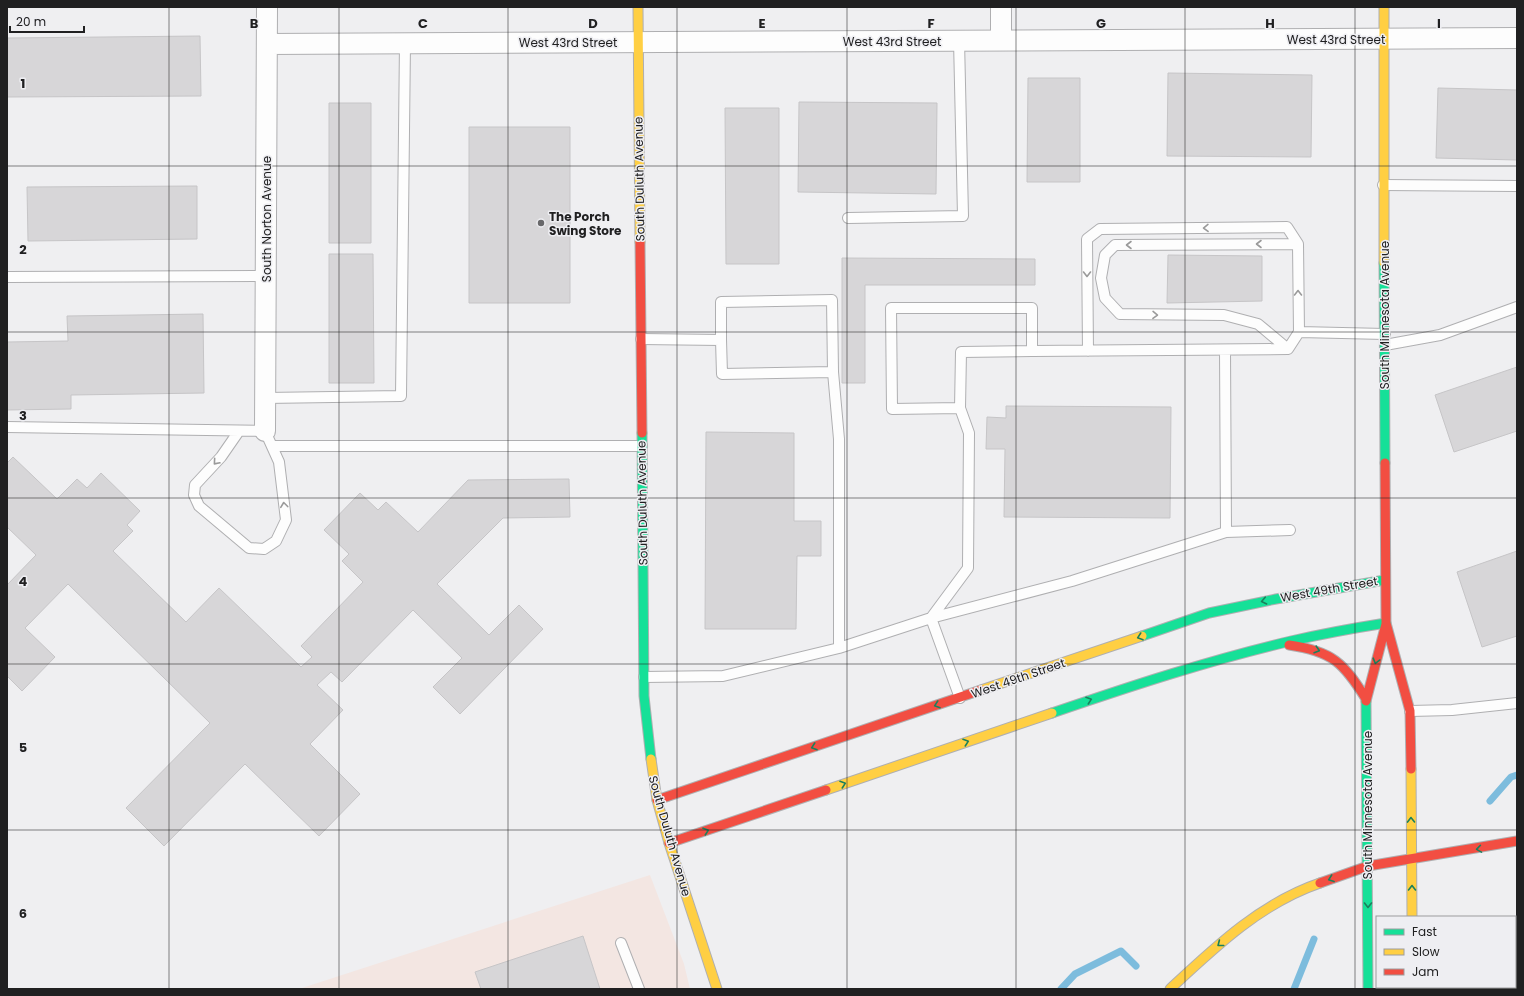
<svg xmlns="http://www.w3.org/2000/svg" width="1524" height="996" font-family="Poppins,sans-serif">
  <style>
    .commercial { fill: #f3e6e2 }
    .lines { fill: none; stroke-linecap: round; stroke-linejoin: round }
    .stream { stroke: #7dbcdd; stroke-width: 7 }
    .building { fill: #d7d6d8; stroke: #c6c5c7 }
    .lane-casing { stroke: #afafb1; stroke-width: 12 }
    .street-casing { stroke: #afafb1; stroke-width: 22 }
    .fast-casing { stroke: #afafb1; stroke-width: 11 }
    .slow-casing { stroke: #afafb1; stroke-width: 11 }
    .jam-casing { stroke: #afafb1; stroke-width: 11 }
    .lane { stroke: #fdfdfd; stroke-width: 10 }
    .street { stroke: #fdfdfd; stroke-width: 20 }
    .fast { stroke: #16e098; stroke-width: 9 }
    .slow { stroke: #ffcf43; stroke-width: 9 }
    .jam { stroke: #f24e42; stroke-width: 9 }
    .oneway { stroke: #9a9a9a }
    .oneway2 { stroke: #1b805c }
    .grid { fill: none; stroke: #202021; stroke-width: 1; stroke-opacity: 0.55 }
    .poi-dot { fill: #68686a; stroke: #eeeef2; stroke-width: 1.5 }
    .labels { text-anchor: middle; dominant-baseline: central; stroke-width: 3; stroke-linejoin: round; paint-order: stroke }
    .street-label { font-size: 12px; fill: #202021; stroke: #eeeef2 }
    .poi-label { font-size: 12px; font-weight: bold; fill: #202021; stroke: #eeeef2; text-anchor: start }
    .grid-label { font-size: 13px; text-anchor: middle; font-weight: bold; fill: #202021; stroke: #eeeef2; stroke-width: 3; stroke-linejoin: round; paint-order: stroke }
  </style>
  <rect width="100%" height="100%" fill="#efeff1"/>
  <path class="commercial" d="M 650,875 L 684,964 L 690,989 L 299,989 Z"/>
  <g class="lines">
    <path class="stream" d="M 1490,801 L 1511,777 L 1517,775
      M 1061,989 L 1075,974 L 1121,951 L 1136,966
      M 1294,989 L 1314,939"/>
  </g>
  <path class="building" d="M 200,36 L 201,96 L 7,97 L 7,38 Z
    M 1168,73 L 1312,75 L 1311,157 L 1167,156 Z
    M 1028,78 L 1080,78 L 1080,182 L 1027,182 Z
    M 1438,88 L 1517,90 L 1517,160 L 1436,158 Z
    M 799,102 L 937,103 L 936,194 L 798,192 Z
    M 329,103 L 371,103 L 371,243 L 329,243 Z
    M 725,108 L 779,108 L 779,264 L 726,264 Z
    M 469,127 L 570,127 L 570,303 L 469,303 Z
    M 197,186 L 197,239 L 28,241 L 27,187 Z
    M 329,254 L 373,254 L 374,383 L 329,383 Z
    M 1168,255 L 1262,256 L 1262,301 L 1167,303 Z
    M 842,258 L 1035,259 L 1035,285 L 865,285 L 865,383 L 842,383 Z
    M 203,314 L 204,393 L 71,395 L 71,409 L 7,410 L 7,342 L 68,341 L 67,316 Z
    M 1517,367 L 1517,431 L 1454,452 L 1435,395 Z
    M 1006,406 L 1171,407 L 1170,518 L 1004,517 L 1005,449 L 986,449 L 987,417 L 1006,418 Z
    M 706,432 L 794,433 L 794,521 L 821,521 L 821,556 L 797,556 L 796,629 L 705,629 Z
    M 13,457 L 57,499 L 77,479 L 87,488 L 101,473 L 140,511 L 127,525 L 133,531 L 113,551 L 186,622 L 219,588 L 301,667 L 312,657 L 301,646 L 363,582 L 342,561 L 349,554 L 324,530 L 360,493 L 378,510 L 386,502 L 418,532 L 468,480 L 569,479 L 570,517 L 503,518 L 437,584 L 489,635 L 519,605 L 543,629 L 460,714 L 433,687 L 462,658 L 413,610 L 342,682 L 331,672 L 317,685 L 343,710 L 310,744 L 360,794 L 319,836 L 245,764 L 164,846 L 126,808 L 210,723 L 68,584 L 25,628 L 55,657 L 22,691 L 7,676 L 7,585 L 36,555 L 7,527 L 7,463 Z
    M 1517,551 L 1517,636 L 1482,647 L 1457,572 Z
    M 583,936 L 600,989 L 481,989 L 475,972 Z"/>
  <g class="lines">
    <g class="lane-casing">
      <path id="lane" d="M 1383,185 L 1517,186
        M 848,218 L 963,216 L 959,40
        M 7,277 L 266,276
        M 1299,332 L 1385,334
        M 641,339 L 721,340 L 721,302 L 832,300 L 833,372 L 722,374 L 721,340
        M 1385,345 L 1440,335 L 1517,307
        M 1288,349 L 1258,324 L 1224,315 L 1120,314 L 1105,298 L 1101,278 L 1105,255 L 1115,245 L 1298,244
        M 1225,350 L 1226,532 L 1290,530
        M 1032,351 L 961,352 L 960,408 L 892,409 L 891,308 L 1032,308 L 1032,351 L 1288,349 L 1299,332 L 1298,244 L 1287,227 L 1100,229 L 1087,239 L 1088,351
        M 833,372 L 839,439 L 839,648
        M 265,398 L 401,396 L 405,43
        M 960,408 L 969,433 L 968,568 L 931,618 L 960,698
        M 7,427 C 93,429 179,430 265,431 L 279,462 L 286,520 L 276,541 L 264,549 L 249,548 L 199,506 L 194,495 L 195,485 L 221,457 L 239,431
        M 272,446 L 642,446
        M 644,677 L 723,676 L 839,648 L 931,618 L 1072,581 L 1226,532
        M 1410,711 L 1452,710 L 1517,703
        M 621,943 L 639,989"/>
    </g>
    <g class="street-casing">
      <path id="street" d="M 1001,40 L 1001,7
        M 267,44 L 1517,38
        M 265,431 L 267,7"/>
    </g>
    <g class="fast-casing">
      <path id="fast" d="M 1384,263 L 1385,463
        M 642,433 L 644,696 L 651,759
        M 1142,636 L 1209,613 L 1276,599 L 1385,580
        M 1366,701 L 1368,989
        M 1052,713 C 1131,686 1210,660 1291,641 C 1322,634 1354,628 1386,623"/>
    </g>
    <g class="slow-casing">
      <path id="slow" d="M 638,7 L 640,242
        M 1384,263 L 1384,7
        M 981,690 L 1142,636
        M 651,759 L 657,800 L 669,843 L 717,989
        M 1411,769 L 1412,917
        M 826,790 L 1052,713
        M 1412,987 L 1412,989
        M 1170,989 C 1215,947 1261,903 1320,883"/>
    </g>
    <g class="jam-casing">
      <path id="jam" d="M 640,242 L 642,433
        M 1385,463 L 1386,623 L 1410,711 L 1411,769
        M 1289,645 C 1332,651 1344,663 1366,699
        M 1366,701 L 1386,624
        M 657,800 L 981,690
        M 669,843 L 826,790
        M 1320,883 L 1368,866 L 1517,841"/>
    </g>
    <use href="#lane" class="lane"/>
    <use href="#street" class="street"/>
    <use href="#fast" class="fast"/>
    <use href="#slow" class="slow"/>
    <use href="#jam" class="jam"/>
  </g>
  <defs><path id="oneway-chevron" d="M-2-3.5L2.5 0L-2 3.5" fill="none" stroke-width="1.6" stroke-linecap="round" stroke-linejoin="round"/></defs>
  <g class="oneway">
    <use href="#oneway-chevron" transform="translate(1206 228) rotate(179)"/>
    <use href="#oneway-chevron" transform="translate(1259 244) rotate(180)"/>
    <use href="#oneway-chevron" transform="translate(1129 245) rotate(180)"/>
    <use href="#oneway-chevron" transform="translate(1087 274) rotate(90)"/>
    <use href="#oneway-chevron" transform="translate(1298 293) rotate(-90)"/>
    <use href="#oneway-chevron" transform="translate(1155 315) rotate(1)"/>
    <use href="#oneway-chevron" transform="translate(216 462) rotate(131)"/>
    <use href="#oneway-chevron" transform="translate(284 505) rotate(-97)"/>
  </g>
  <g class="oneway2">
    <use href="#oneway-chevron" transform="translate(1264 601) rotate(168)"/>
    <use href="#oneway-chevron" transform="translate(1140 637) rotate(161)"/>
    <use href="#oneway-chevron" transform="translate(1317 650) rotate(17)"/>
    <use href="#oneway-chevron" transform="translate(1376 661) rotate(105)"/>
    <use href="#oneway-chevron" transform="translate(1089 700) rotate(-19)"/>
    <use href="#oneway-chevron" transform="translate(937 705) rotate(161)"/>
    <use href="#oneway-chevron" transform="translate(966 742) rotate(-19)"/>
    <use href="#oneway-chevron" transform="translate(814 747) rotate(161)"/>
    <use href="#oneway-chevron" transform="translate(843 784) rotate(-19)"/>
    <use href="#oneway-chevron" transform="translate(1411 820) rotate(-91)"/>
    <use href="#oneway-chevron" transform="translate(706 831) rotate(-19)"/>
    <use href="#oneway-chevron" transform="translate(1479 849) rotate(171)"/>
    <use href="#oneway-chevron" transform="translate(1331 879) rotate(160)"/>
    <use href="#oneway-chevron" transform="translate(1412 888) rotate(-90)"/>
    <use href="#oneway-chevron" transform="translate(1368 905) rotate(90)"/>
    <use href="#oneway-chevron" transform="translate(1220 944) rotate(142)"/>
  </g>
  <path class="grid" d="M 169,7 L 169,989M 339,7 L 339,989M 508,7 L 508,989M 677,7 L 677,989M 847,7 L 847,989M 1016,7 L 1016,989M 1185,7 L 1185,989M 1355,7 L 1355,989M 7,166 L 1517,166M 7,332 L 1517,332M 7,498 L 1517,498M 7,664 L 1517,664M 7,830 L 1517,830"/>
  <circle class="poi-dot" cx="541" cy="223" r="4"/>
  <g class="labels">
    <g class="street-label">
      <text x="1336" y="39">West 43rd Street</text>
      <text x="892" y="41">West 43rd Street</text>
      <text x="568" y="42">West 43rd Street</text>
      <text transform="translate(639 179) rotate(-91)">South Duluth Avenue</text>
      <text transform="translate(266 219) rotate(-90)">South Norton Avenue</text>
      <text transform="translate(1384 315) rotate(-90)">South Minnesota Avenue</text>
      <text transform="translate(642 503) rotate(-91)">South Duluth Avenue</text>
      <text transform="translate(1329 589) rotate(-10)">West 49th Street</text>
      <text transform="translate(1018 678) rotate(-19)">West 49th Street</text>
      <text transform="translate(1367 805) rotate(-90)">South Minnesota Avenue</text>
      <text transform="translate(670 836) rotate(74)">South Duluth Avenue</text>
    </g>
    <g class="poi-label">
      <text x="549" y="216">The Porch<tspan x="549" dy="14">Swing Store</tspan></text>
    </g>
  </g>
  <g class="grid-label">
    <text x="254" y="28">B</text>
    <text x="423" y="28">C</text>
    <text x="593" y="28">D</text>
    <text x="762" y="28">E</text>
    <text x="931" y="28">F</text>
    <text x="1101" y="28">G</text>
    <text x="1270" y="28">H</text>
    <text x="1439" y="28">I</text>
    <text x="23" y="88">1</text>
    <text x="23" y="254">2</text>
    <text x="23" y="420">3</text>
    <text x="23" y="586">4</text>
    <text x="23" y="752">5</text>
    <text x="23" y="918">6</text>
  </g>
  <rect width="1524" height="996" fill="none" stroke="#202021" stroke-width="16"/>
  <rect x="1376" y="916" width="140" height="72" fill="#eeeef2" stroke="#9c9c9e"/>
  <rect x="1384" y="929" width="20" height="6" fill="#16e098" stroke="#9c9c9e"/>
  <text x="1412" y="936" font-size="12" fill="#202021">Fast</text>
  <rect x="1384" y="949" width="20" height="6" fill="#ffcf43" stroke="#9c9c9e"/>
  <text x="1412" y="956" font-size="12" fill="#202021">Slow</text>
  <rect x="1384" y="969" width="20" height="6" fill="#f24e42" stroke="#9c9c9e"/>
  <text x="1412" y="976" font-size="12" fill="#202021">Jam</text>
  <path d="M10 26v6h74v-6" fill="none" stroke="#202021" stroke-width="2"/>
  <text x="16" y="26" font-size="12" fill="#202021" stroke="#eeeef2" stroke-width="3" paint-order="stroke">20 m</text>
</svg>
